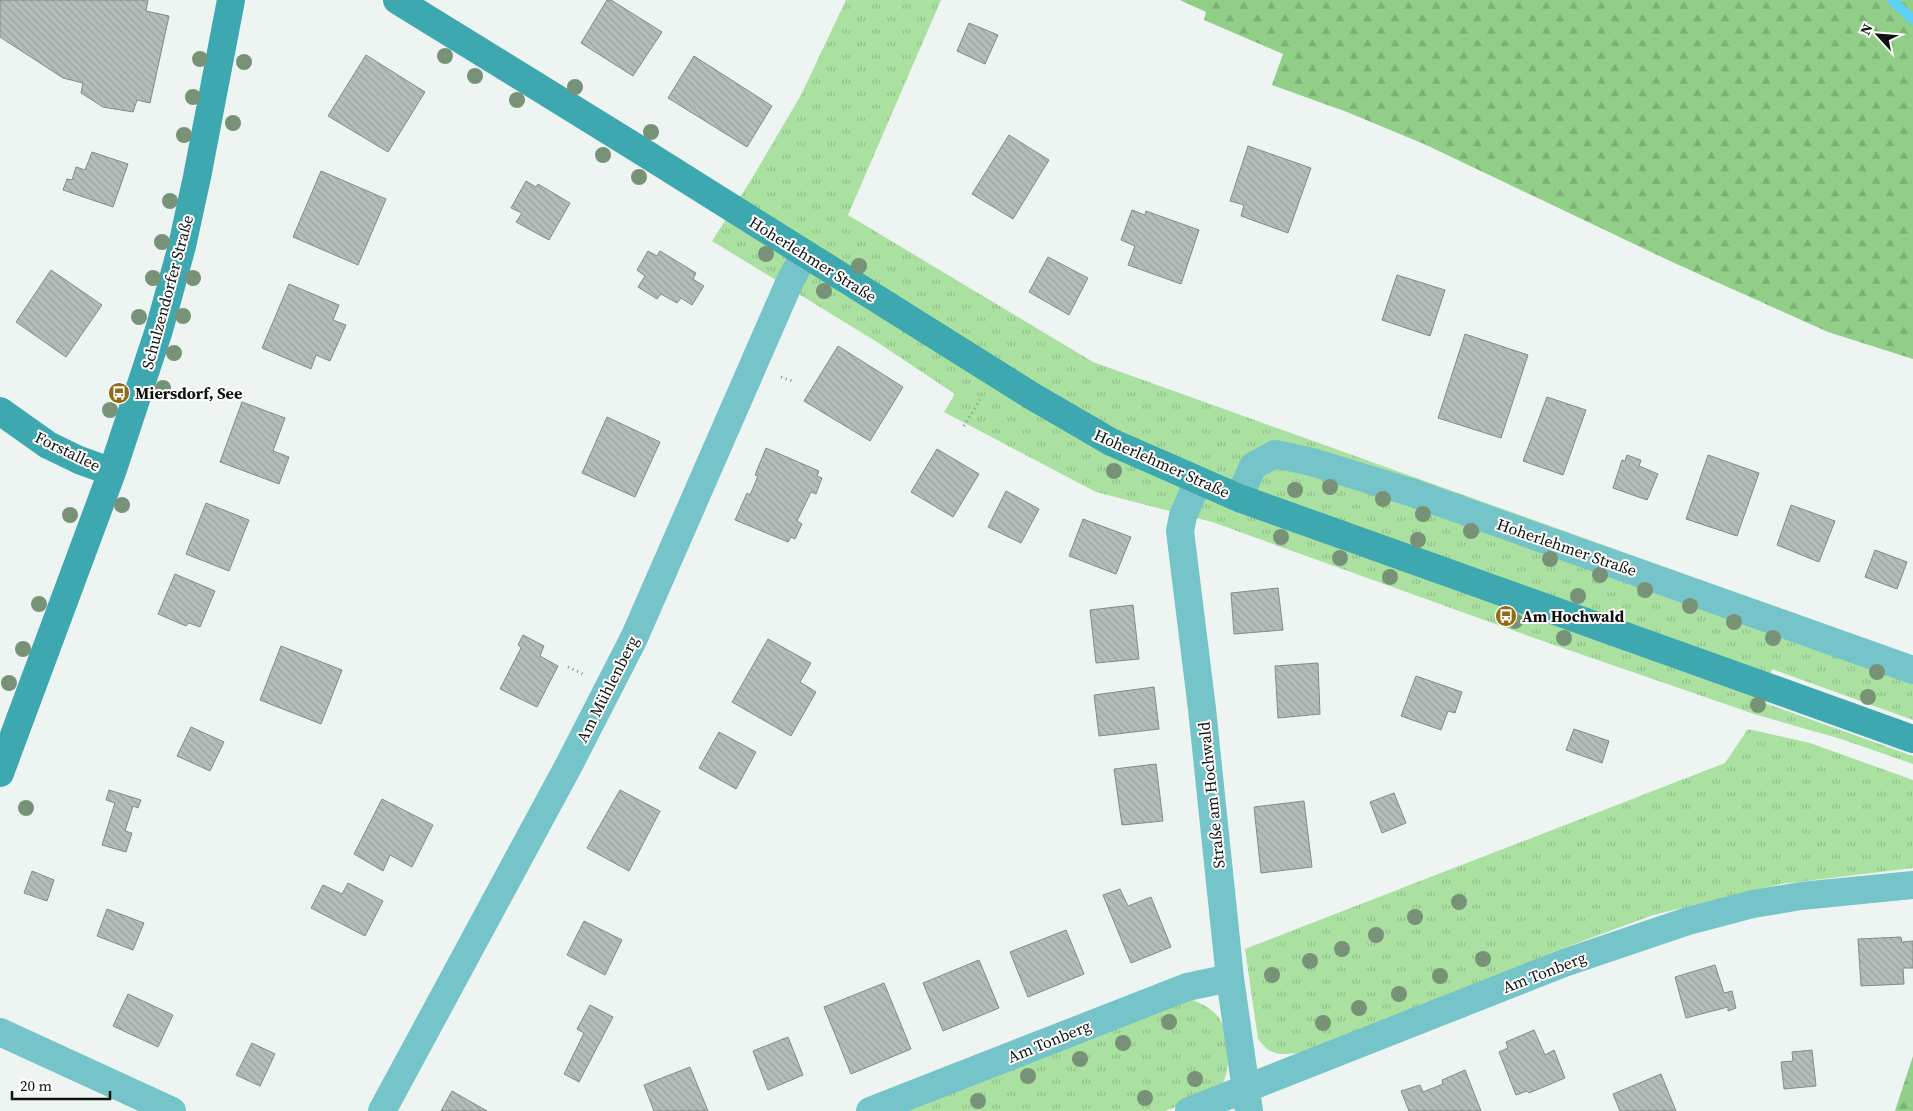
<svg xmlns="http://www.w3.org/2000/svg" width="1913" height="1111" font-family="'Source Serif 4',serif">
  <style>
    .grass { fill: url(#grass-tufts) }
    .forest { fill: url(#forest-firs) }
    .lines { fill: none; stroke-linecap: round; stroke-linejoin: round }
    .stream { stroke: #5dd0f6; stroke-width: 10 }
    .building { fill: url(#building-back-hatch); stroke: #848a87 }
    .path { stroke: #8b908f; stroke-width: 3; stroke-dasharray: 1 4; stroke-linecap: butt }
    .street { stroke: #74c4ca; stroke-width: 28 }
    .secondary { stroke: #3da8b0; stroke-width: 28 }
    .tree { fill: #789277 }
    .labels { text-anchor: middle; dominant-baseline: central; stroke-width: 4; stroke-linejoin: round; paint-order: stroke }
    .street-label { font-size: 16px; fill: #0f1111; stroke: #fff }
    .poi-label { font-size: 16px; font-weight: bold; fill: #0f1111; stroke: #fff; text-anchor: start }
  </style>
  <defs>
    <pattern id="grass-tufts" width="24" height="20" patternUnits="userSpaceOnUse" patternTransform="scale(1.25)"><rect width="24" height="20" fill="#aae1a1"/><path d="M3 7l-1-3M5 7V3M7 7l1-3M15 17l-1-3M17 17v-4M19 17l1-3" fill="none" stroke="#91c08a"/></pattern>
    <pattern id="forest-firs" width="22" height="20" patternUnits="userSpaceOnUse" patternTransform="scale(1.25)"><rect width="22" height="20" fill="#91ce87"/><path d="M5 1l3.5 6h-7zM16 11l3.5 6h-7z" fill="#7cb074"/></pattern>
    <pattern id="building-back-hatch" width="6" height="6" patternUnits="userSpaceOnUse" patternTransform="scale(1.25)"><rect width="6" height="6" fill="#b6bcb9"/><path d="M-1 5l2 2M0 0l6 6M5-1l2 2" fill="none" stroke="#9ba19e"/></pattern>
  </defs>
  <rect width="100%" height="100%" fill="#edf4f2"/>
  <path class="grass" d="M 846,0 L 941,0 L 848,215 L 1093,362 L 1913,656 L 1913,720 L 1772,669 L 1759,701 L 1913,756 L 1913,764 L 1841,739 L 1754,714 L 1534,638 L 1212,522 L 1096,492 L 944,412 L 955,394 L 877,342 L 712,241 L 751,180 L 801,95 Z
    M 1748,729 L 1810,743 L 1913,780 L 1913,868 L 1781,884 L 1653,915 L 1553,952 L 1484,983 L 1299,1053 C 1278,1055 1271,1056 1258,1039 L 1245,949 L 1725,763 Z
    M 1190,999 C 1200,1003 1212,1008 1219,1018 C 1229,1032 1233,1075 1219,1088 C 1207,1099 1181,1105 1165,1111 L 890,1111 Z"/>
  <path class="forest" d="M 1180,0 L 1913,0 L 1913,359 L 1828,332 L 1670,261 L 1424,144 L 1347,112 L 1272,85 L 1283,54 L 1204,20 L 1206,12 Z
    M 1913,1056 L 1913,1111 L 1895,1111 Z"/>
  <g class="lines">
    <path class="stream" d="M 1892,0 L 1913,20"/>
  </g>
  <path class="building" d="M 0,0 L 148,0 L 146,11 L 169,16 L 150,103 L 137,100 L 133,112 L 103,107 L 81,93 L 83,83 L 63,78 L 0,37 Z
    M 607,0 L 611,0 L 662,32 L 633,76 L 581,43 Z
    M 969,23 L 998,35 L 985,64 L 957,51 Z
    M 366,55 L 425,92 L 388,152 L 328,116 Z
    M 694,56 L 772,106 L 747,147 L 668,98 Z
    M 1009,135 L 1049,160 L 1013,219 L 972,194 Z
    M 1248,146 L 1311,168 L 1288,233 L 1241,216 L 1244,205 L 1230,201 Z
    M 92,152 L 128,164 L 113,207 L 63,190 L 67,179 L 72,180 L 76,167 L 85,170 Z
    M 321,171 L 386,199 L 358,265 L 293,237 Z
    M 526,181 L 536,187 L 538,184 L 570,203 L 549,240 L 516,222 L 522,213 L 511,208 Z
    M 1132,210 L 1145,215 L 1146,211 L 1199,230 L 1181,284 L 1128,265 L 1135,246 L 1121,240 Z
    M 648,251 L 657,256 L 660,251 L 696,273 L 693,279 L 704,286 L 692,305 L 681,298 L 677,303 L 661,294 L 657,299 L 638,287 L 645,276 L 637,270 Z
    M 1048,257 L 1088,278 L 1069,315 L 1029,292 Z
    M 51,270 L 102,305 L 66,357 L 16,322 Z
    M 1397,275 L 1445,290 L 1430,336 L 1382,320 Z
    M 289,284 L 339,305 L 333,320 L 346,325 L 330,361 L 316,355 L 311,369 L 262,348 Z
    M 1465,334 L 1528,355 L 1501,438 L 1438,418 Z
    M 838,346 L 903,387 L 870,441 L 804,401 Z
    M 1547,397 L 1586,410 L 1563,475 L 1523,461 Z
    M 242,402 L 285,418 L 273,451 L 289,457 L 279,484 L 220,462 Z
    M 607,417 L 660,442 L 635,497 L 582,473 Z
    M 766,448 L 819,471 L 817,476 L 822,478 L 816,494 L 811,492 L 797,521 L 802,524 L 795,539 L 791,537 L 788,542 L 735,520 L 747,493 L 750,495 L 758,476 L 755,475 Z
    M 937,449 L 979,474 L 953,517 L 911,492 Z
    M 1627,455 L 1641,460 L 1639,466 L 1658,474 L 1647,500 L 1613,488 L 1622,460 L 1625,461 Z
    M 1708,455 L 1759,473 L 1737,536 L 1686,519 Z
    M 1006,491 L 1039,509 L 1021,543 L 988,527 Z
    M 206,503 L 249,520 L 229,571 L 186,554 Z
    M 1791,505 L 1835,521 L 1819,562 L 1777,545 Z
    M 1083,519 L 1131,537 L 1116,574 L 1069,556 Z
    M 1875,550 L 1907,562 L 1897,589 L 1865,577 Z
    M 175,574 L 215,591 L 200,627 L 189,623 L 186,626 L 158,614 Z
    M 1278,588 L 1283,630 L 1234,634 L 1231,593 Z
    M 1133,605 L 1139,659 L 1096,663 L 1090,610 Z
    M 523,635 L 544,646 L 540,656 L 558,666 L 537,707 L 500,689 L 521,648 L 518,645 Z
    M 768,639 L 811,663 L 800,682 L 816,692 L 791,736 L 732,702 Z
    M 281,646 L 342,670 L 321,724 L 260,700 Z
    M 1318,663 L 1320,714 L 1278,718 L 1275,666 Z
    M 1416,676 L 1462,692 L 1455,713 L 1448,711 L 1441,730 L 1401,716 Z
    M 1154,687 L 1159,729 L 1099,736 L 1094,695 Z
    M 191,727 L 224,742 L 210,771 L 177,756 Z
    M 1574,729 L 1609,741 L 1602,763 L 1566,750 Z
    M 719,732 L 756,752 L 736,789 L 699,768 Z
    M 1156,764 L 1163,821 L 1122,825 L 1114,769 Z
    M 109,790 L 141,800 L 138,808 L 133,806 L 125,831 L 132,833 L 126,852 L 102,845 L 115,803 L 106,800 Z
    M 620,790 L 660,811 L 629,871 L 587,848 Z
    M 1394,793 L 1406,823 L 1382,833 L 1370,802 Z
    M 382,799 L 433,825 L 412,867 L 390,855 L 383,871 L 354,854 Z
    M 1304,801 L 1312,867 L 1261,873 L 1254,807 Z
    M 32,871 L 54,880 L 47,901 L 24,893 Z
    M 348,883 L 383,901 L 365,936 L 311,908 L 323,885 L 342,894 Z
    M 1120,889 L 1128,906 L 1151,897 L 1171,947 L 1131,963 L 1103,895 Z
    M 107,909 L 144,923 L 133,950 L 97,936 Z
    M 584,921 L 622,940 L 605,975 L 567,955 Z
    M 1066,930 L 1084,974 L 1028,997 L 1010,952 Z
    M 1901,937 L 1902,942 L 1913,941 L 1913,968 L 1903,968 L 1904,984 L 1861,986 L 1858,939 Z
    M 979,960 L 999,1008 L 943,1031 L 923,983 Z
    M 1715,965 L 1724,993 L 1732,991 L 1736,1008 L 1728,1011 L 1728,1007 L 1686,1018 L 1675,977 Z
    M 884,983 L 911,1049 L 851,1074 L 824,1007 Z
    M 128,994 L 173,1015 L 158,1047 L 113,1026 Z
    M 590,1005 L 613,1017 L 579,1082 L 564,1074 L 584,1033 L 577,1029 Z
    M 1534,1030 L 1545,1055 L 1554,1050 L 1565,1078 L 1529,1093 L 1527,1091 L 1516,1095 L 1499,1052 L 1508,1048 L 1506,1042 Z
    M 788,1037 L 803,1075 L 768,1090 L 753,1051 Z
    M 252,1043 L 275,1054 L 260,1086 L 236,1075 Z
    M 1812,1050 L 1816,1086 L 1784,1089 L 1781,1062 L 1793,1061 L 1792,1052 Z
    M 690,1067 L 708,1111 L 654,1111 L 644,1085 Z
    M 1465,1070 L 1481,1111 L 1409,1111 L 1401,1091 L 1420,1085 L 1423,1092 L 1443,1084 L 1442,1080 Z
    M 1661,1074 L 1676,1111 L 1620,1111 L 1613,1094 Z
    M 452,1091 L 487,1111 L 441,1111 Z"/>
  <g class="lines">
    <path class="path" d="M 781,377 L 792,381
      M 964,426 L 980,400
      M 568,667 L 583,674"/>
    <path class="street" d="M 1198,481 L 1183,516 L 1180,531 L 1202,709 L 1230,978 L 1249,1111
      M 1239,498 L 1253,466 L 1275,454 L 1312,462 L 1413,493 L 1913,670
      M 0,1032 L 172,1111
      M 382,1111 L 570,763 L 634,638 L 790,281 L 805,254
      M 870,1111 L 1187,987 L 1230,978
      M 1189,1111 L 1564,963 L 1688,921 L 1753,904 L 1801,896 L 1913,885"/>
    <path class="secondary" d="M 397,0 L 635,147 L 1032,396 L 1111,442 L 1239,498 L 1913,739
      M 0,411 L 48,445 L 79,460 L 112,472
      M 0,773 L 112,472 L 159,330 L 182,246 L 197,177 L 231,0"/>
  </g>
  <g class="tree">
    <circle cx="445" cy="56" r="8"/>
    <circle cx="200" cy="59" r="8"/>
    <circle cx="244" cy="62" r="8"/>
    <circle cx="475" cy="76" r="8"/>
    <circle cx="575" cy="87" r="8"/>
    <circle cx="193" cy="97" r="8"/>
    <circle cx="517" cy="100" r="8"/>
    <circle cx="233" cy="123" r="8"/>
    <circle cx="651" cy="132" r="8"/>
    <circle cx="184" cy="135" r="8"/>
    <circle cx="603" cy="155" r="8"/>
    <circle cx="639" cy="177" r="8"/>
    <circle cx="170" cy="201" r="8"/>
    <circle cx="162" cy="242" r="8"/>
    <circle cx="766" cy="254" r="8"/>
    <circle cx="859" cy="266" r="8"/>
    <circle cx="153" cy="278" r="8"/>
    <circle cx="193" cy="278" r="8"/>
    <circle cx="824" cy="291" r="8"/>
    <circle cx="183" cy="316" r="8"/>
    <circle cx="139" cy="317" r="8"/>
    <circle cx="174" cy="353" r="8"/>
    <circle cx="163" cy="388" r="8"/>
    <circle cx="110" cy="410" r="8"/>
    <circle cx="1114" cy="471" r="8"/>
    <circle cx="1330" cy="487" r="8"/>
    <circle cx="1295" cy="490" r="8"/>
    <circle cx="1383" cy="499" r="8"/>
    <circle cx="122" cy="505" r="8"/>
    <circle cx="1423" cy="514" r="8"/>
    <circle cx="70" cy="515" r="8"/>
    <circle cx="1471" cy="531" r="8"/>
    <circle cx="1281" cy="537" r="8"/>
    <circle cx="1418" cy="540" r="8"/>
    <circle cx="1340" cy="558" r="8"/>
    <circle cx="1550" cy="559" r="8"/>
    <circle cx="1600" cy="575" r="8"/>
    <circle cx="1390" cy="577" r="8"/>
    <circle cx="1645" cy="590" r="8"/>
    <circle cx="1578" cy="596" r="8"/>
    <circle cx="39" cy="604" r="8"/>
    <circle cx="1690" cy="606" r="8"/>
    <circle cx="1515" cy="621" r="8"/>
    <circle cx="1734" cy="622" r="8"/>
    <circle cx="1564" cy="638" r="8"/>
    <circle cx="1773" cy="638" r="8"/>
    <circle cx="23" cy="649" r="8"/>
    <circle cx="1877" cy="672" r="8"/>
    <circle cx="9" cy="683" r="8"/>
    <circle cx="1868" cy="697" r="8"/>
    <circle cx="1758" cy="705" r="8"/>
    <circle cx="26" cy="808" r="8"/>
    <circle cx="1459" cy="902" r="8"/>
    <circle cx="1415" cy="917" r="8"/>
    <circle cx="1376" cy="935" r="8"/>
    <circle cx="1342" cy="949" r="8"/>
    <circle cx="1483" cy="959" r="8"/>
    <circle cx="1310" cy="961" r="8"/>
    <circle cx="1272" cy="975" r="8"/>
    <circle cx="1440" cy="976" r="8"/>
    <circle cx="1399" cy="994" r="8"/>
    <circle cx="1359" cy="1008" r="8"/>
    <circle cx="1169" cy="1022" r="8"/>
    <circle cx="1323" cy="1023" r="8"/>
    <circle cx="1123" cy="1043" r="8"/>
    <circle cx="1080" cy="1059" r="8"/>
    <circle cx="1028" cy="1076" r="8"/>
    <circle cx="1195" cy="1079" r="8"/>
    <circle cx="1145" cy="1098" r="8"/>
    <circle cx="978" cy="1101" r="8"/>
  </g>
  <defs>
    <g id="bus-disc" transform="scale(1.125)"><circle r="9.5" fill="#936913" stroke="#fff"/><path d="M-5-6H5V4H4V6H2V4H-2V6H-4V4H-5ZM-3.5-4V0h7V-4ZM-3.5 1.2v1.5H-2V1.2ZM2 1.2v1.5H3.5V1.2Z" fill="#fff"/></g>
  </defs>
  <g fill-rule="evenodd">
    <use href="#bus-disc" x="119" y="393"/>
    <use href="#bus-disc" x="1506" y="616"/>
  </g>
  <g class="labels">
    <g class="street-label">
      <text transform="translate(813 259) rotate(32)">Hoherlehmer Straße</text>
      <text transform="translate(167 292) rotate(-75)">Schulzendorfer Straße</text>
      <text transform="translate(68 451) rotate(26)">Forstallee</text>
      <text transform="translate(1162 463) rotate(24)">Hoherlehmer Straße</text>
      <text transform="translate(1567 547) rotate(19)">Hoherlehmer Straße</text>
      <text transform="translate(607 689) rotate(-63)">Am Mühlenberg</text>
      <text transform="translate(1211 795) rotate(-96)">Straße am Hochwald</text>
      <text transform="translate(1544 972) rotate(-21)">Am Tonberg</text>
      <text transform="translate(1049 1041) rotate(-22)">Am Tonberg</text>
    </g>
    <g class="poi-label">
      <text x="135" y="393">Miersdorf, See</text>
      <text x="1522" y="616">Am Hochwald</text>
    </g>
  </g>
  <g transform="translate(1878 35) rotate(296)" stroke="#ffffff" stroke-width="4" paint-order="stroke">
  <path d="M0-4L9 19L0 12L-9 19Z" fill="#0f1111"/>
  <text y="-8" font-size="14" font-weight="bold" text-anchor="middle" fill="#0f1111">N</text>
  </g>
  <path d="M12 1091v8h98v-8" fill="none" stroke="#0f1111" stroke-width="2.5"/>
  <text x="20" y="1091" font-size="15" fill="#0f1111" stroke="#ffffff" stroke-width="4" paint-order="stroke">20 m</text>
</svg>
